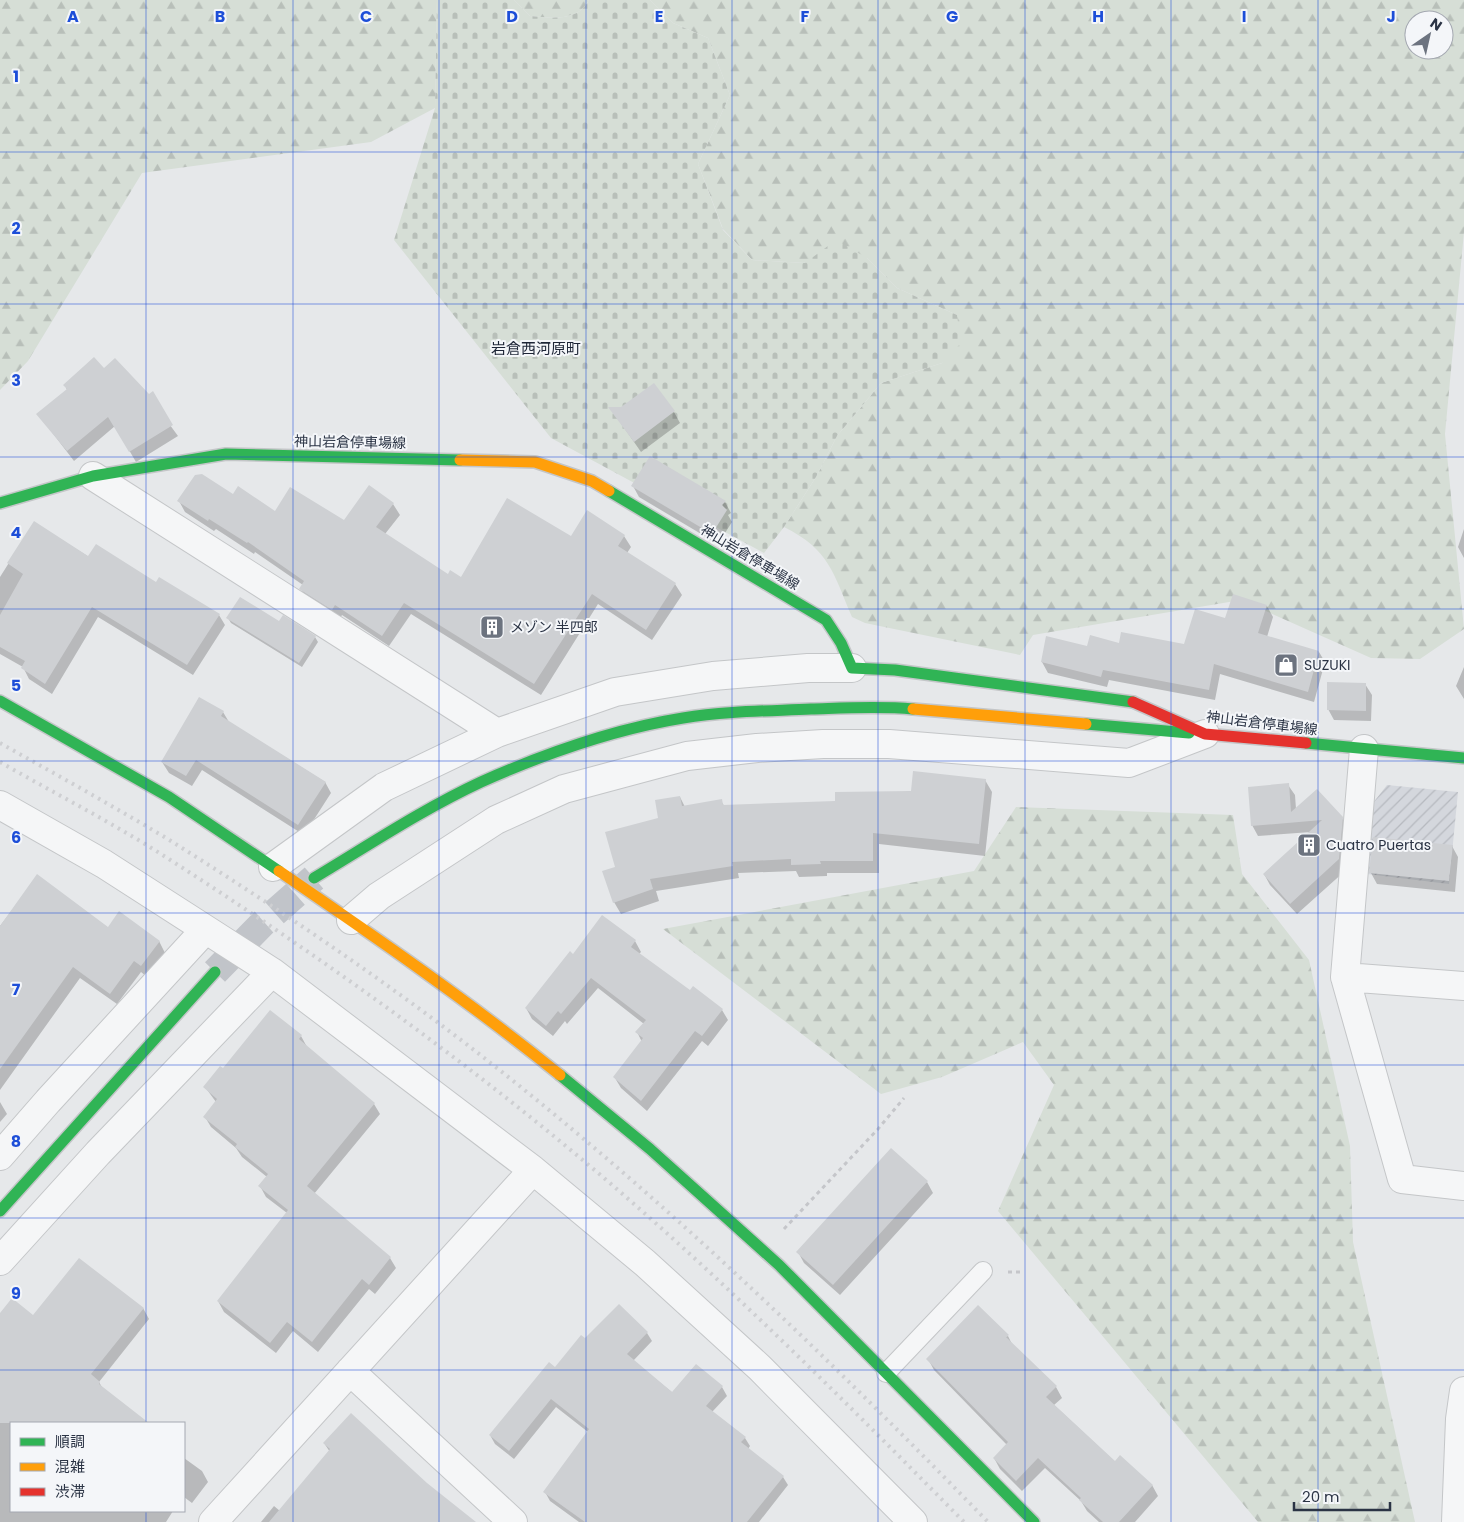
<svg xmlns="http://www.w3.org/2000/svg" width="1464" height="1522" font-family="Poppins,'Noto Sans JP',sans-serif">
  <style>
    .industrial { fill: url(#industrial-furrows) }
    .forest { fill: url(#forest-firs); fill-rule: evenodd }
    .cemetery { fill: url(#cemetery-stones) }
    .shadow { fill: #0003 }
    .building { fill: #ced0d3 }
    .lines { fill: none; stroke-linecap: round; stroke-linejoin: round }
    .secondary-tunnel { stroke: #c1c4c9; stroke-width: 28; stroke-dasharray: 28 14; stroke-linecap: butt }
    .lane-casing { stroke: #c4c6c8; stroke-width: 20 }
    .street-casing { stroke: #c4c6c8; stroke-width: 30 }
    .fast-casing { stroke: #c4c6c8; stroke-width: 14 }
    .slow-casing { stroke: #c4c6c8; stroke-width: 14 }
    .jam-casing { stroke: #c4c6c8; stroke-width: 14 }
    .path { stroke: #c5c6ca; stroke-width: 3; stroke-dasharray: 4 4; stroke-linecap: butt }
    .lane { stroke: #f5f6f7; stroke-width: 18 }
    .street { stroke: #f5f6f7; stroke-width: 28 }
    .fast { stroke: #30b455; stroke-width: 11 }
    .slow { stroke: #ff9f0a; stroke-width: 11 }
    .jam { stroke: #e5322d; stroke-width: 11 }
    .rail { stroke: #cecfd2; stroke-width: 4; stroke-dasharray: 2.5 5; stroke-linecap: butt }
    .grid { fill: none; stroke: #1d4ed8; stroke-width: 1; stroke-opacity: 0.55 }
    .labels { text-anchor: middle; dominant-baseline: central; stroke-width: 4; stroke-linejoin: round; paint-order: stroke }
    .street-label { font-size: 14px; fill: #2b3445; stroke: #f4f6f9 }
    .poi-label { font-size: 14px; fill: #2b3445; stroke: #f4f6f9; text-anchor: start }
    .neighbourhood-label { font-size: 15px; fill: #1d2536; stroke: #f4f6f9 }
    .grid-label { font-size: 16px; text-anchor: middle; font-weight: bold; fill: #1d4ed8; stroke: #f4f6f9; stroke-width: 4; stroke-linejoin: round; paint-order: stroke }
  </style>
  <defs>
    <pattern id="industrial-furrows" width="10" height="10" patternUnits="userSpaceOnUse" patternTransform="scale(1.25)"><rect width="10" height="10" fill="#d4d7dd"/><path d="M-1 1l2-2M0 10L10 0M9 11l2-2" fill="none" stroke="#b6b9bf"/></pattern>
    <pattern id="forest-firs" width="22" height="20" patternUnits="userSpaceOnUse" patternTransform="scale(1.25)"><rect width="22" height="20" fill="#d6ded6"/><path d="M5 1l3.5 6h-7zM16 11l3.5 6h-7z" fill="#b8bfb9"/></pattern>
    <pattern id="cemetery-stones" width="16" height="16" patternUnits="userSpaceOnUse" patternTransform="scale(1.25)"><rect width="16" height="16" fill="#d6ded6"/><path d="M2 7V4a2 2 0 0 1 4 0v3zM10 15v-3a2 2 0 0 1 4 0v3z" fill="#b8bfb9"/></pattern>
  </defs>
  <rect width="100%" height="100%" fill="#e6e8ea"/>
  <path class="industrial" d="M 1387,785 L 1458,792 L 1449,884 L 1367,874 L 1373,803 Z"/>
  <path class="forest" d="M 0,0 L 437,0 L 435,108 L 371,142 L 142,173 L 28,361 L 0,390 Z
    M 514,0 L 589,0 C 578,22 550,18 530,16 Z
    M 650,0 L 1464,0 L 1464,232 L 1445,434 L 1464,629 L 1420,659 L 1371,658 L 1241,600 L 1033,635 L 1020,655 L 865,623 L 852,617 C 833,573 830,550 784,527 L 816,477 L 837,436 L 881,383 L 942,363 L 957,315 L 897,288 L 867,258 L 805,263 L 752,260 L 723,229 L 698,164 L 730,95 L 708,38 L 673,23 ZM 1414,20 L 1444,20 L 1444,50 L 1414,50 Z
    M 1016,807 L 1233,815 L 1242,874 L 1309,960 L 1350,1146 L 1353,1242 L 1415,1522 L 1258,1522 L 998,1211 L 1054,1085 L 1023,1042 L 942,1077 L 881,1094 L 663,929 L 974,871 Z"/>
  <path class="cemetery" d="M 437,0 L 514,0 L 530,16 C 550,18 578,22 589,0 L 650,0 L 673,23 L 708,38 L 730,95 L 698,164 L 723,230 L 752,260 L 805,263 L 836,240 L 867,258 L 897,288 L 957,315 L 961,343 L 942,363 L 881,383 L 837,436 L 816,477 L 784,527 L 764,553 L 551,438 L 394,240 L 435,108 Z"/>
  <path class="shadow" d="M 104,370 L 148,395 L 178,436 L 136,462 L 115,426 L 74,461 L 38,414 L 67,390 L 65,385 Z
    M 611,409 L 674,412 L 680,423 L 641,452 Z
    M 633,486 L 725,502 L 731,513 L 728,515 L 732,522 L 718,544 L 639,497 Z
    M 233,496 L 275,512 L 344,522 L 393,504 L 400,515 L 385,534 L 448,576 L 461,578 L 571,537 L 624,536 L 631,547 L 627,553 L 675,584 L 682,595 L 652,640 L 598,604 L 541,695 L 411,614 L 389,646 L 342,615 L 339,620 L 307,600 L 301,589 L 303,585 L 255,552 L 254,554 L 216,529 L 214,531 L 185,512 L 179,501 Z
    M 34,523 L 89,557 L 156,584 L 219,615 L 225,625 L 193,675 L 98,617 L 52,694 L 29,679 L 23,667 L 0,654 L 0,577 Z
    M 1464,529 L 1464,558 L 1458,547 Z
    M 1267,606 L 1273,617 L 1267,637 L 1319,652 L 1325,662 L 1314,702 L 1220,674 L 1215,700 L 1109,680 L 1107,687 L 1048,673 L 1042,662 L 1088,648 L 1120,644 L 1185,645 L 1226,620 Z
    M 228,618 L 279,623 L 315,637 L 318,642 L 302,667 L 231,623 Z
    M 1464,667 L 1464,699 L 1456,686 Z
    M 1365,684 L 1372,695 L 1371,721 L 1334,720 L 1328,709 Z
    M 223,712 L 229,722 L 325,782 L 331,793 L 304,835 L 202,770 L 192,786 L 169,773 L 162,762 Z
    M 985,780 L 992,792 L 985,856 L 879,844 L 879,873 L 827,873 L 827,876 L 799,877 L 796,871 L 738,873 L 739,878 L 656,891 L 659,901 L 621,914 L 614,902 L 616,867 L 680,797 L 685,807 L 721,801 L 725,807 L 836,802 Z
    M 1288,785 L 1295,795 L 1296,809 L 1342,818 L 1348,829 L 1345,871 L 1297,914 L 1270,885 L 1264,874 L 1311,832 L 1258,836 L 1252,825 Z
    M 1452,846 L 1458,857 L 1455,892 L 1377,884 L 1371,873 Z
    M 38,876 L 108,928 L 159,941 L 165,953 L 147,977 L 141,972 L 117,1004 L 80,978 L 0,1090 L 0,926 Z
    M 635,941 L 641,952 L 639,954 L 690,992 L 722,1010 L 728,1020 L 708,1046 L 702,1041 L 647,1111 L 621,1088 L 615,1078 L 642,1042 L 637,1032 L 644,1024 L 598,988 L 567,1024 L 565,1021 L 553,1036 L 532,1019 L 526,1008 L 574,955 Z
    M 301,1036 L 307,1047 L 374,1104 L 380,1114 L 314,1194 L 390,1258 L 396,1268 L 375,1294 L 369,1289 L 318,1352 L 293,1331 L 276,1353 L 224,1312 L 218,1301 L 287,1213 L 266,1197 L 260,1186 L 267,1177 L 242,1157 L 236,1148 L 211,1127 L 205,1117 L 216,1102 L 205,1087 L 223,1070 Z
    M 0,1102 L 7,1114 L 0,1122 Z
    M 927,1182 L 933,1193 L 840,1295 L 804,1263 L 798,1252 Z
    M 143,1308 L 149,1319 L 99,1382 L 103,1389 L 146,1423 L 11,1423 L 11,1511 L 173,1511 L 166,1522 L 0,1522 L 0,1315 L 34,1317 Z
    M 647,1333 L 652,1341 L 633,1361 L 673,1393 L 722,1387 L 727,1396 L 712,1412 L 745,1438 L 750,1446 L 748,1449 L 783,1477 L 788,1485 L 759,1522 L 579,1522 L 550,1501 L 545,1492 L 588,1432 L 556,1407 L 514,1459 L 495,1444 L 490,1435 L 586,1340 Z
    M 1008,1336 L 1013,1346 L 1056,1387 L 1062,1398 L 1054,1405 L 1115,1462 L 1152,1485 L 1158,1496 L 1135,1522 L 1099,1522 L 1087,1511 L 1081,1501 L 1045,1468 L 1022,1491 L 1000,1469 L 994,1458 L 1007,1445 L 934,1370 L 928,1359 Z
    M 324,1443 L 470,1522 L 261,1522 L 274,1506 L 280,1511 L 330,1452 Z
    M 184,1458 L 202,1471 L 208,1482 L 192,1503 L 184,1497 Z"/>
  <path class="building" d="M 94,357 L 104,368 L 115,358 L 149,394 L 153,391 L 173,425 L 129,452 L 108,417 L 67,451 L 36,414 L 67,389 L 63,385 Z
    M 654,383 L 675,411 L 634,442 L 608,407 L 621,407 Z
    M 650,456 L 726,501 L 722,505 L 727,510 L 712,534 L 631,486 Z
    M 202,474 L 233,494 L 238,486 L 275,511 L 290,487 L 344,520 L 369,485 L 394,503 L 376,527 L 448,574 L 450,570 L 461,577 L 507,498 L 571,536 L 587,510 L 625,535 L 618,546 L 676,583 L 646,630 L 592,594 L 534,684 L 404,603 L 382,636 L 335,605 L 332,610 L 299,589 L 304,581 L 248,542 L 247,543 L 209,519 L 208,521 L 177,501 L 195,475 Z
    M 34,521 L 88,556 L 96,544 L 156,582 L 159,577 L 220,614 L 187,665 L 92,607 L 45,684 L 21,668 L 25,661 L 0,647 L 0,615 L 23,574 L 7,563 Z
    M 1233,594 L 1267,605 L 1258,633 L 1319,651 L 1308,692 L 1214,664 L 1209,690 L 1103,670 L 1101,677 L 1041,662 L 1046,636 L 1087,646 L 1090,635 L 1119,643 L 1121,632 L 1184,644 L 1195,609 L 1225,618 Z
    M 240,597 L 279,621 L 283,615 L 316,636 L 299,663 L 226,618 Z
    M 1327,682 L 1366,683 L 1366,711 L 1327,710 Z
    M 199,697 L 224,711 L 221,716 L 326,782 L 298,825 L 196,760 L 186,776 L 161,762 Z
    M 913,771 L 986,779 L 979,844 L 873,833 L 873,861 L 820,861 L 821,864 L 791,865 L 791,859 L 732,862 L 733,866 L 650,879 L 653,889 L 613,903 L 602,871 L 615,867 L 605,832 L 658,818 L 655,800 L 680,796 L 682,806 L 722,799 L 723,805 L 835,801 L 835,792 L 911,791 Z
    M 1289,783 L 1291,812 L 1317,789 L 1343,817 L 1339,859 L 1290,904 L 1263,874 L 1322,820 L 1251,826 L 1248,787 Z
    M 1373,837 L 1453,845 L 1449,881 L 1369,873 Z
    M 37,874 L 108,927 L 119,911 L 160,941 L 141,966 L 134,961 L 110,994 L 73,967 L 0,1069 L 0,926 Z
    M 602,915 L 636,940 L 631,947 L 690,990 L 693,986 L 723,1009 L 702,1036 L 695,1031 L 641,1101 L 613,1077 L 643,1038 L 635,1032 L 646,1020 L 591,978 L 561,1014 L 558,1011 L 546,1026 L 525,1008 L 570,951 L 573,954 Z
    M 270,1010 L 302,1035 L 299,1039 L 375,1103 L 307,1186 L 391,1257 L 369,1285 L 362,1279 L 312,1342 L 287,1322 L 270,1343 L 217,1301 L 288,1210 L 258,1186 L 268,1174 L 235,1147 L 237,1144 L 203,1117 L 217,1099 L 203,1087 L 220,1066 L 223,1068 Z
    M 891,1148 L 928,1181 L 833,1285 L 796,1252 Z
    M 79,1258 L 144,1308 L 91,1374 L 100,1382 L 99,1384 L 149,1423 L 0,1423 L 0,1313 L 12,1298 L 33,1315 Z
    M 619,1304 L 648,1332 L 627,1354 L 672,1392 L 696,1364 L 723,1386 L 706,1406 L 746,1437 L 741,1442 L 784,1476 L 747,1522 L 585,1522 L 543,1492 L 589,1429 L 551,1399 L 509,1451 L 489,1435 L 549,1362 L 555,1367 L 581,1335 L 585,1338 Z
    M 978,1305 L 1009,1335 L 1006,1337 L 1057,1386 L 1046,1397 L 1115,1461 L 1120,1455 L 1153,1485 L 1119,1522 L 1103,1522 L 1079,1500 L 1081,1498 L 1038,1458 L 1016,1481 L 993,1458 L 1008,1442 L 926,1359 Z
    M 351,1413 L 427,1483 L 476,1522 L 269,1522 L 330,1449 L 323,1443 Z"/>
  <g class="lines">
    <path class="secondary-tunnel" d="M 215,972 L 263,923 L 314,878"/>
    <g class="lane-casing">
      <path id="lane" d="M 886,1373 L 983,1271"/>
    </g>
    <g class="street-casing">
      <path id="street" d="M 93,476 L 497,733
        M 1364,749 L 1345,977 L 1402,1179 L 1464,1186
        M 0,805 L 104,864 L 272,972 L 533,1170 L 645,1263 L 760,1368 L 913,1522
        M 273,867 L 384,787 L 497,733 L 615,692 L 713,676 L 808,668 L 852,668
        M 351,920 L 379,896 L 496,820 L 564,789 L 687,756 L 757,748 L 823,744 L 889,744 L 1129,763 L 1205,734
        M 1345,977 L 1464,986
        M 0,1156 L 48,1101 L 205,930
        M 0,1261 L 98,1153 L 272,972
        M 350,1371 L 513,1522
        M 213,1522 L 533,1170
        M 1456,1522 L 1460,1419 L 1464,1391"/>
    </g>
    <g class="fast-casing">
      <path id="fast" d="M 609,491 L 826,620 L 841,643 L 852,668 L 895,670 L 1133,702
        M 0,503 L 93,476 L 226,454 L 460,460
        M 0,701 L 169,797 L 279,871
        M 1086,724 L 1189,733
        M 1306,743 L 1464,758
        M 314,878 C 369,845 423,809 481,782 C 544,754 614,729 683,718 C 725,711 768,711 811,709 C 845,708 879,706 913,709
        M 560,1075 L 650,1149 L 779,1265 L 1034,1522
        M 0,1211 L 215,972"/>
    </g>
    <g class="slow-casing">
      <path id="slow" d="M 460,460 L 535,462 L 592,481 L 609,491
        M 913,709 L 1086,724
        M 279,871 C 374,936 470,1002 560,1075"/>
    </g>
    <g class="jam-casing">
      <path id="jam" d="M 1133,702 L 1205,734 L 1306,743"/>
    </g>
    <path class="path" d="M 784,1229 L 878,1129 L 904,1098
      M 1008,1272 L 1022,1272"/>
    <use href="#lane" class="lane"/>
    <use href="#street" class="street"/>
    <use href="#fast" class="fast"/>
    <use href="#slow" class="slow"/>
    <use href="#jam" class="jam"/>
    <path class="rail" d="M 0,743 C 57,775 115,807 171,841 C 274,906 377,975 474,1050 C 658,1193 826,1355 988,1522
      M 0,762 C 54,793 109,821 161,854 C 317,954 470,1063 611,1184 C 734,1290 850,1406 964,1522"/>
  </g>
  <path class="grid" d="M 146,0 L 146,1423M 293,0 L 293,1522M 439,0 L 439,1522M 586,0 L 586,1522M 732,0 L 732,1522M 878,0 L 878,1522M 1025,0 L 1025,1522M 1171,0 L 1171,1522M 1318,0 L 1318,1522M 0,152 L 1464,152M 0,304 L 1464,304M 0,457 L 1464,457M 0,609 L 1464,609M 0,761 L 1464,761M 0,913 L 1464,913M 0,1065 L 1464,1065M 0,1218 L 1464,1218M 0,1370 L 1464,1370M 146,1511 L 146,1522"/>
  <defs>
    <g id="building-square" transform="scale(1.25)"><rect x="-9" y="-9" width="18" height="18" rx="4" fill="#6c737f" stroke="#f4f6f9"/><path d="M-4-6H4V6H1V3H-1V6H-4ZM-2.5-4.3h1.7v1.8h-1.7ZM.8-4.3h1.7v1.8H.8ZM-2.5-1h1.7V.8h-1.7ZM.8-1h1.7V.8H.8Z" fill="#fff"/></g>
    <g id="shop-square" transform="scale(1.25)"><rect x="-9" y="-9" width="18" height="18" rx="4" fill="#6c737f" stroke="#f4f6f9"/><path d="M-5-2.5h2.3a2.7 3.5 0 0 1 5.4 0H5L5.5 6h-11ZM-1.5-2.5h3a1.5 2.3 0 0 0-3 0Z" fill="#fff"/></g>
  </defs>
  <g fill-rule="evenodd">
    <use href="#building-square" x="492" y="627"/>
    <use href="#shop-square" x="1286" y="665"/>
    <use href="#building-square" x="1309" y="845"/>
  </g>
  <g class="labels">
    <g class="street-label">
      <text transform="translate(350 442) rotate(1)">神山岩倉停車場線</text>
      <text transform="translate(750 557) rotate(31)">神山岩倉停車場線</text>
      <text transform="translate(1262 723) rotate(7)">神山岩倉停車場線</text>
    </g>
    <g class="poi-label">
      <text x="510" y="627">メゾン 半四郎</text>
      <text x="1304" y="665">SUZUKI</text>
      <text x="1326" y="845">Cuatro Puertas</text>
    </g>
    <g class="neighbourhood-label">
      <text x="536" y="348">岩倉西河原町</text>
    </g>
  </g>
  <g class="grid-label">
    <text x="73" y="22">A</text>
    <text x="220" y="22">B</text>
    <text x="366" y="22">C</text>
    <text x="512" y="22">D</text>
    <text x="659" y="22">E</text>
    <text x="805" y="22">F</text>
    <text x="952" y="22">G</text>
    <text x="1098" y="22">H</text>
    <text x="1244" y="22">I</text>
    <text x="1391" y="22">J</text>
    <text x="16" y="82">1</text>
    <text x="16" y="234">2</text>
    <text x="16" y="386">3</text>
    <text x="16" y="538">4</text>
    <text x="16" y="691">5</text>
    <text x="16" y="843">6</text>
    <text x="16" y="995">7</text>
    <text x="16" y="1147">8</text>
    <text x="16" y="1299">9</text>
  </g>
  <rect x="10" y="1422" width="175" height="90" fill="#f4f6f9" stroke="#a4a8b1"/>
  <rect x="20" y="1438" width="25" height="8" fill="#30b455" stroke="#a4a8b1"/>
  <text x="55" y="1447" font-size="15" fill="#2b3445">順調</text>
  <rect x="20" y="1463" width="25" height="8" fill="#ff9f0a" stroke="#a4a8b1"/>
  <text x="55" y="1472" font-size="15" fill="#2b3445">混雑</text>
  <rect x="20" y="1488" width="25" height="8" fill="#e5322d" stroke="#a4a8b1"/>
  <text x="55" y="1497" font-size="15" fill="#2b3445">渋滞</text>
  <g transform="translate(1429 35) rotate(34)"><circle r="24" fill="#f4f6f9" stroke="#a4a8b1"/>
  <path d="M0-4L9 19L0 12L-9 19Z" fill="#6c737f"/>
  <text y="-8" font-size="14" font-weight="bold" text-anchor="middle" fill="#2b3445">N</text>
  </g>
  <path d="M1294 1502v8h96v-8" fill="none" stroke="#2b3445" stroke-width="2.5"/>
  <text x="1302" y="1502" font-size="15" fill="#2b3445" stroke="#f4f6f9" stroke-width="4" paint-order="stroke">20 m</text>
</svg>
